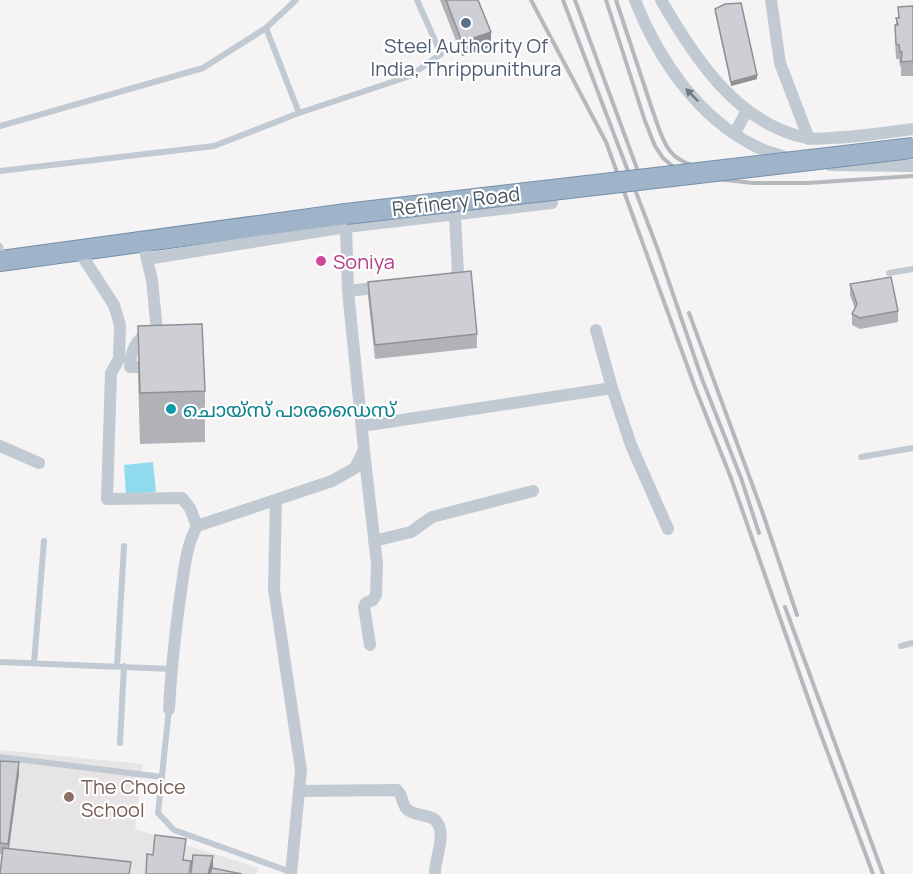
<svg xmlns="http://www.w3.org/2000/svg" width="913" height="874" font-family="Manrope,'Noto Sans Malayalam',sans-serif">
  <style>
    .education { fill: #e6e4e5 }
    .water { fill: #90daee }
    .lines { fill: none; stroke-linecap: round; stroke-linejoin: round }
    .trunk-casing { stroke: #7690ad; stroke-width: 22 }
    .service { stroke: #c1cad2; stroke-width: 6 }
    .minor { stroke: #c1cad2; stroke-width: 12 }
    .trunk { stroke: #9fb4c9; stroke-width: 20 }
    .rail { stroke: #b5b8bd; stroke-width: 4 }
    .trunk-bridge-casing { stroke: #7690ad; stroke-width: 22; stroke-linecap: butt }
    .trunk-bridge { stroke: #9fb4c9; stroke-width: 20 }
    .wall { fill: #b0b2b7 }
    .shaded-wall { fill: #909195 }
    .building { fill: #cdcfd5; stroke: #909195; stroke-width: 1.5 }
    .oneway { fill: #6e7983 }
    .service-dot { fill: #5c6f8a; stroke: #fff; stroke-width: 2 }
    .hotel-dot { fill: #d1479c; stroke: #fff; stroke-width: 2 }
    .culture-dot { fill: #0f9aa8; stroke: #fff; stroke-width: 2 }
    .education-dot { fill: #8d6e63; stroke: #fff; stroke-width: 2 }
    .labels { text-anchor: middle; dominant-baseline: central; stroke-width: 4.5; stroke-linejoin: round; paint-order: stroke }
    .service-label { font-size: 20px; fill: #4e5e75; stroke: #fff }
    .street-label { font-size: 20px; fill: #4a5661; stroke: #fff }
    .hotel-label { font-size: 20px; fill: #b23c85; stroke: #fff; text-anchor: start }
    .culture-label { font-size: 20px; fill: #0d838f; stroke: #fff; text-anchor: start }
    .education-label { font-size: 20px; fill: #785e54; stroke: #fff; text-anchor: start }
  </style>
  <rect width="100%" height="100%" fill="#f5f3f3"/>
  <path class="education" d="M 0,750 L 143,764 L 135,829 L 258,868 L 256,874 L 0,874 Z"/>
  <path class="water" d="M 153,462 L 156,492 L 126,494 L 124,465 Z"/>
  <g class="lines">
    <g class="trunk-casing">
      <path id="trunk" d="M 0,261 L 346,214"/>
    </g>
    <path class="service" d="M 266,28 L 299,113
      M 0,126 L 203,68 L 266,28 L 296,0
      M 0,171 L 214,146 L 299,113 L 410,76 L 441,54 L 417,0
      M 0,246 L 3,257
      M 889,273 L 913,269
      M 861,457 L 913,448
      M 901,646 L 913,643
      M 0,662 L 171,669
      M 34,663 L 44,541
      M 117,666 L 124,546
      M 169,709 L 158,813 L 174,830 L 291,872
      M 120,743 L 124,666
      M 0,757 L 162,777"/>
    <path class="minor" d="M 635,0 C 658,59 699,119 757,147 C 768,153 781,155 792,159
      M 661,0 C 694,57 737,124 807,138 C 814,140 823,138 830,138 C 858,137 885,133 913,129
      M 771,0 L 780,63 L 809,139
      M 735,133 L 747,110
      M 830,165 L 913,166
      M 79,251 L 114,305 L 120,325 L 119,359 L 111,373 L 107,499 L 182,498 L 190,508 L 197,526
      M 145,251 L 152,280 L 157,331 L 166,332
      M 147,259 L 346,227 L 552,203
      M 447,280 L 451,280 L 458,274 L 455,215
      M 348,291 L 382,287
      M 596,330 L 612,388
      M 150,332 C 136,338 130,353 130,367 L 154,367
      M 362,426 L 612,388 L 631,445 L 668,529
      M 0,446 L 39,463
      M 364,451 L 377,564 L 376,595 L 373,600 L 366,603 L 364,607 L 370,645
      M 276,500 L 274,589 L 301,770 L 291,874
      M 374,541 L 411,532 L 432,517 L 533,491
      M 169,709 C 171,671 175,635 180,598 C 184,574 185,548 197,526 L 332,481 L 355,468 L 364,450 L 348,291 L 346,227
      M 299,791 L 397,790 C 404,796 401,805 408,810 C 415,816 427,814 434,819 C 449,831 434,859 435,874"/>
    <use href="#trunk" class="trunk"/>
    <path class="rail" d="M 531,0 L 606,142 L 696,390 L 731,478 L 817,724 L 873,874
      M 563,0 L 658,250 L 702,379 L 741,478 L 759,533
      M 575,0 L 639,174
      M 606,0 L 645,121 L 655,146 L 663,158 L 677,170 L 690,176 L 753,183 L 808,183 L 913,176
      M 616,0 C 628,37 640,73 652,109 C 657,122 661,140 670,151 C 682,166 703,168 720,171
      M 689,313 L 762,511 L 797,615
      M 785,607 L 883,874"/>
    <g class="trunk-bridge-casing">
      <path id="trunk-bridge" d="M 346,214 L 913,148"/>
    </g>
    <use href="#trunk-bridge" class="trunk-bridge"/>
  </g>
  <path class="wall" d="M 440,0 L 478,0 L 491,47 L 462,56 Z
    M 913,6 L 913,76 L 901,76 L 901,67 L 900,66 L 899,59 L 896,59 L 895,39 L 895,25 L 896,25 L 896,18 L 898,18 L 898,7 Z
    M 715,9 L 757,79 L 731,86 L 715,13 Z
    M 368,282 L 477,334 L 477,348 L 375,359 L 368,296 Z
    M 850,284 L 898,311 L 898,322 L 860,329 L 852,325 L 852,314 L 855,309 L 850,295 Z
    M 138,326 L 205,391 L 205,442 L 140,444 L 138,377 Z
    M 0,761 L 19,773 L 9,848 L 131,873 L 0,854 Z"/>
  <path class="shaded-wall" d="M 491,32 L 491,47 L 462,56 L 462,42 Z
    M 757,75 L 757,79 L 731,86 L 731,82 Z
    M 19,762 L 19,773 L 8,855 L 8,844 Z
    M 213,856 L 213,867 L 211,874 L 208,874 Z"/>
  <path class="building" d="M 446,0 L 478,0 L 491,32 L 462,42 Z
    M 741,3 L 757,75 L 731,82 L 715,9 L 725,4 Z
    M 913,6 L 913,61 L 901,62 L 902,52 L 900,52 L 899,45 L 896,44 L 895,25 L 898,25 L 896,18 L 899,18 L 898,7 Z
    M 471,271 L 477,334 L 375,345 L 368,282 Z
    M 891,277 L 898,311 L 860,318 L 852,314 L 857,304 L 850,284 Z
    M 202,324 L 205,391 L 140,393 L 138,326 Z
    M 0,761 L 19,762 L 8,844 L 0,843 Z
    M 155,835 L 186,839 L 183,860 L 191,861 L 189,874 L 146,874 L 147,854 L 153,855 Z
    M 3,848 L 131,862 L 129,874 L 0,874 Z
    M 193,855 L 213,856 L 208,874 L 191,874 Z
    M 212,868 L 242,874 L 210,874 Z"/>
  <defs><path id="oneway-solid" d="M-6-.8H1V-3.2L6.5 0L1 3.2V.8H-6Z" transform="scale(1.5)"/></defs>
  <use class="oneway" href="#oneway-solid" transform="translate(692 95) rotate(-134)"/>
  <circle class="service-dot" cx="466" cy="23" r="6"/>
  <circle class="hotel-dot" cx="321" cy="261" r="6"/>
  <circle class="culture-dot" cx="171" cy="409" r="6"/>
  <circle class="education-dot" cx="69" cy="797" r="6"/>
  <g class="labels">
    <g class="service-label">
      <text x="466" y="45">Steel Authority Of<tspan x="466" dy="23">India, Thrippunithura</tspan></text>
    </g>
    <g class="street-label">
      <text transform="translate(456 201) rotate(-7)">Refinery Road</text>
    </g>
    <g class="hotel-label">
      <text x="333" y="261">Soniya</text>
    </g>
    <g class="culture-label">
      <text x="183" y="409">ചൊയ്സ് പാരഡൈസ്</text>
    </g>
    <g class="education-label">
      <text x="81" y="786">The Choice<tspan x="81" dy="23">School</tspan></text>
    </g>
  </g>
</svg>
